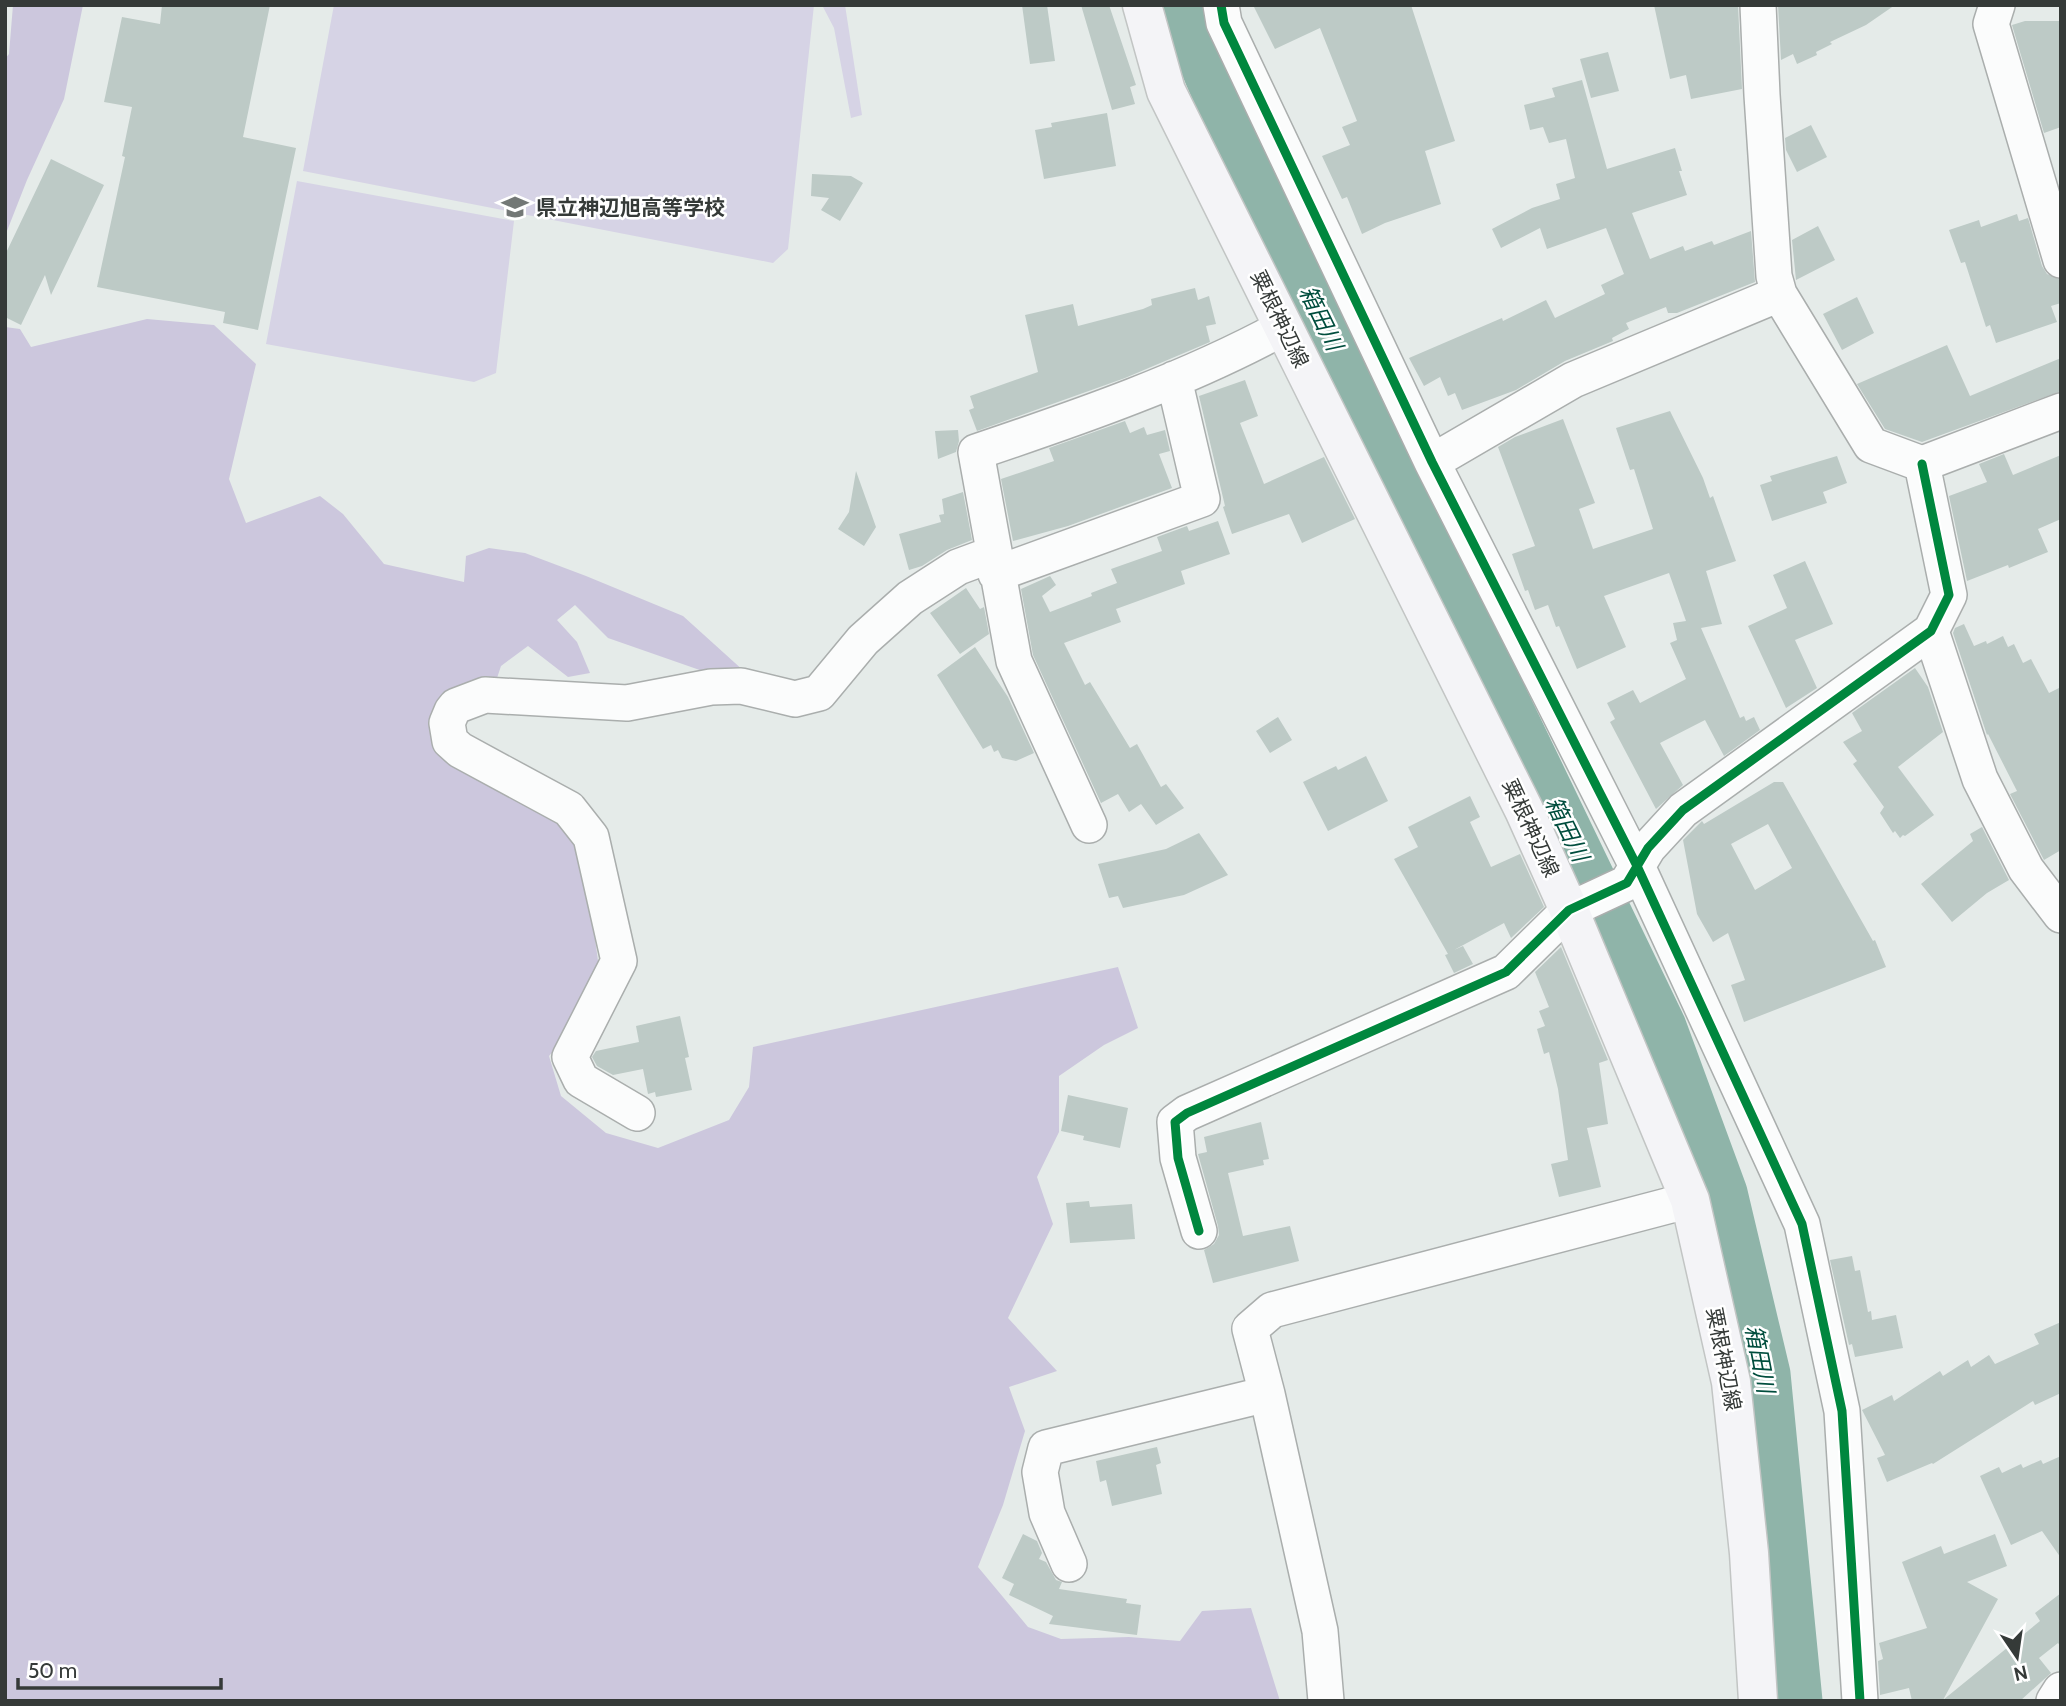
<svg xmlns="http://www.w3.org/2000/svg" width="2066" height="1706" font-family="Cabin,'Noto Sans JP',sans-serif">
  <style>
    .green { fill: #d6d3e5 }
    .forest { fill: #ccc7dd }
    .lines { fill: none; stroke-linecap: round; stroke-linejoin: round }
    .river { stroke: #8fb4a9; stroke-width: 49 }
    .building { fill: #bdcac6; fill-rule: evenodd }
    .minor-casing { stroke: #aaaead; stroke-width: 38 }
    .major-casing { stroke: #c2c5c4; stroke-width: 41 }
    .minor { stroke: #fbfcfc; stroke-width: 35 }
    .major { stroke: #f4f4f7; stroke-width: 38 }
    .cycleway-casing { stroke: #fff; stroke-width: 13 }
    .cycleway { stroke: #00873e; stroke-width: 9 }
    .labels { text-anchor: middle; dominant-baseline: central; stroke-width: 5; stroke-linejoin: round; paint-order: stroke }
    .poi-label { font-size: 21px; font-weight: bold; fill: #353a38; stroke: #fff; text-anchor: start }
    .street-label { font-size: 21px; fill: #353a38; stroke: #fff }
    .water-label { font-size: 23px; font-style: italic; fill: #004d3d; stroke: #fff }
  </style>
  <rect width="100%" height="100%" fill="#e5ebe9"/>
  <path class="green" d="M 334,5 L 814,5 L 788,249 L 773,263 L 303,171 Z
    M 822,5 L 845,5 L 862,115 L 851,118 L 834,28 Z
    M 297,181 L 514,221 L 496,373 L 474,382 L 266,344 Z"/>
  <path class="forest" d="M 13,5 L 83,5 L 64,99 L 27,180 L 5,236 L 5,59 L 9,54 Z
    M 147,319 L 214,325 L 256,364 L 229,479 L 246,523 L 320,496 L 343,514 L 384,564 L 464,582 L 466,556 L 489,548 L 525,553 L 586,576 L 683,616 L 745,672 L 714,675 L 608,638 L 575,605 L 557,620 L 577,642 L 590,673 L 568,677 L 528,646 L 501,666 L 495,684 L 433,720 L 580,831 L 599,968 L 581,1018 L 549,1056 L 561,1096 L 606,1133 L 658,1148 L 729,1120 L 749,1087 L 753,1047 L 1118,967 L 1138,1028 L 1104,1045 L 1059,1076 L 1059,1132 L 1037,1177 L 1053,1224 L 1008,1318 L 1057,1371 L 1009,1387 L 1025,1431 L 1003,1505 L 978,1567 L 1028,1627 L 1061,1639 L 1129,1637 L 1180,1641 L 1202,1611 L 1251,1608 L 1280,1701 L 5,1701 L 5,327 L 20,329 L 31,347 Z"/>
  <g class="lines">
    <path class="river" d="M 1179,5 L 1245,161 L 1662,1027 L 1723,1193 L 1766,1374 L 1798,1701"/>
  </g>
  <path class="building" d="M 162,5 L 270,5 L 243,137 L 296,148 L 258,330 L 223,323 L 225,312 L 97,287 L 125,157 L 122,156 L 132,107 L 104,102 L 122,17 L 160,24 Z
    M 1022,5 L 1047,5 L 1055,61 L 1030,64 Z
    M 1081,5 L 1109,5 L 1136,85 L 1130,87 L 1135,104 L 1112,110 Z
    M 1253,5 L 1411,5 L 1455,141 L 1425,151 L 1441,204 L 1385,223 L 1362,234 L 1347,197 L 1342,199 L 1322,156 L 1350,145 L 1342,127 L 1357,121 L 1320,28 L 1275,49 Z
    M 1654,5 L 1738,5 L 1742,89 L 1691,99 L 1686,75 L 1670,79 Z
    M 1778,5 L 1895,5 L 1866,25 L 1830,42 L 1832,44 L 1816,52 L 1817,55 L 1797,64 L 1793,54 L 1781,60 Z
    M 2025,21 L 2061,21 L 2061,127 L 2044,133 L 2012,25 Z
    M 1608,52 L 1619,91 L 1591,98 L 1580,59 Z
    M 1582,80 L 1607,169 L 1675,148 L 1682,171 L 1679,171 L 1687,195 L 1632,213 L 1650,259 L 1683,246 L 1685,251 L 1712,241 L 1714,245 L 1751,231 L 1755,282 L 1677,313 L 1668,313 L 1666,307 L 1626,323 L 1629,329 L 1612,338 L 1613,341 L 1565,361 L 1516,390 L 1462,410 L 1455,393 L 1448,396 L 1440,377 L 1424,386 L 1409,358 L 1502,318 L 1503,321 L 1546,300 L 1555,318 L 1605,294 L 1601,285 L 1624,274 L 1606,228 L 1547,249 L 1540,228 L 1501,248 L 1492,229 L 1532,208 L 1560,199 L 1556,184 L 1575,178 L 1566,139 L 1549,143 L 1543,127 L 1530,130 L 1524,105 L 1555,97 L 1552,88 Z
    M 1107,113 L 1116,166 L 1044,179 L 1035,130 L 1052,127 L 1051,123 Z
    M 1811,125 L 1827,157 L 1797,172 L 1786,150 L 1785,138 Z
    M 51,159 L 104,185 L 51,295 L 45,275 L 21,325 L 5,317 L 5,255 Z
    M 812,174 L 851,176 L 863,183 L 840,221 L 821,210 L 829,198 L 811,196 Z
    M 2017,214 L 2019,221 L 2028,218 L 2042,266 L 2047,274 L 2061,280 L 2061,303 L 2051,306 L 2057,322 L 1996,343 L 1990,325 L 1986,327 L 1965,262 L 1961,263 L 1949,230 L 1979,220 L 1981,227 Z
    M 1818,226 L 1835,260 L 1796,280 L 1792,240 Z
    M 1195,288 L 1198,300 L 1209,296 L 1216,324 L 1206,326 L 1210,342 L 1125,378 L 977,431 L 969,410 L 974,408 L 970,396 L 1038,372 L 1025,315 L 1073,304 L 1078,326 L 1143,309 L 1152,305 L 1151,299 Z
    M 1857,297 L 1874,333 L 1842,350 L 1823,314 Z
    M 1947,345 L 1970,396 L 2061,358 L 2061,391 L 1922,442 L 1885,429 L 1857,384 Z
    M 1245,380 L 1258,416 L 1240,423 L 1264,484 L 1324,457 L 1355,519 L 1302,543 L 1289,514 L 1232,534 L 1223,507 L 1225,506 L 1199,396 Z
    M 1670,411 L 1703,478 L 1710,498 L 1713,496 L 1736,561 L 1706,571 L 1722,624 L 1701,628 L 1740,718 L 1744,716 L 1746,721 L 1754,717 L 1760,730 L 1724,756 L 1705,720 L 1660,743 L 1683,785 L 1656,809 L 1610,722 L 1615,719 L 1607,703 L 1633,690 L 1640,703 L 1686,679 L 1670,643 L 1677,640 L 1673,623 L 1686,621 L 1669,573 L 1604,596 L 1626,647 L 1577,669 L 1559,626 L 1556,627 L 1548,605 L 1535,610 L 1528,590 L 1525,591 L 1512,554 L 1535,546 L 1498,447 L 1515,437 L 1563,419 L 1595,503 L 1579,509 L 1593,549 L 1653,529 L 1634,469 L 1630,470 L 1616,428 Z
    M 1125,421 L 1130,433 L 1144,427 L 1147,435 L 1165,430 L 1170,451 L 1159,454 L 1172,488 L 1068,526 L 1013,541 L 1001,479 L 1054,461 L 1049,448 Z
    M 958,430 L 959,441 L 956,452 L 938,459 L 935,431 Z
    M 2004,454 L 2013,475 L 2061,455 L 2061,519 L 2038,529 L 2048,552 L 2009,568 L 2008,565 L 1967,581 L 1949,496 L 1987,482 L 1979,464 Z
    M 1837,456 L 1847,483 L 1823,492 L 1827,503 L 1772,521 L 1760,485 L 1772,481 L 1770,476 Z
    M 856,471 L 876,527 L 864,546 L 838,529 L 849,512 Z
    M 963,492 L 972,540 L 947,550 L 922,566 L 909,570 L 899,534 L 941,522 L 939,515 L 944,514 L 942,499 Z
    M 1218,521 L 1230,554 L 1181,571 L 1185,584 L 1116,609 L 1121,622 L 1064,643 L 1085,685 L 1090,682 L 1130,748 L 1137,744 L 1161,787 L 1166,784 L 1184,808 L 1156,825 L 1141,804 L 1129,812 L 1118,794 L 1101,803 L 1033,655 L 1021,589 L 1050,576 L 1056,585 L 1042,596 L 1050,612 L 1092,596 L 1091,593 L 1117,583 L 1111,569 L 1162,551 L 1157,537 L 1187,526 L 1189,531 Z
    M 1805,561 L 1833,624 L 1795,640 L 1817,688 L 1786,708 L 1748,626 L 1787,608 L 1773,575 Z
    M 966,588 L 980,609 L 984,607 L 989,634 L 960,654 L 930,613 Z
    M 1964,624 L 1974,646 L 1986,641 L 1987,644 L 2003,636 L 2008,647 L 2014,644 L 2023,663 L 2031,659 L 2049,693 L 2061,687 L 2061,850 L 2044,860 L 2010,794 L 2017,791 L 1988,734 L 1987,735 L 1953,633 L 1955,628 Z
    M 975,647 L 1008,697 L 1034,753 L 1016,761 L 1002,758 L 998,750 L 994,752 L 991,745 L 983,749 L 937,675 Z
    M 1915,668 L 1928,687 L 1943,732 L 1898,767 L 1934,815 L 1905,836 L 1903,835 L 1900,838 L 1895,831 L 1893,833 L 1880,813 L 1884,807 L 1853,764 L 1857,761 L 1843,742 L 1862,731 L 1852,713 Z
    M 1278,717 L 1292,740 L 1270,753 L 1256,731 Z
    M 1366,756 L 1388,801 L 1328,831 L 1303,782 L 1336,766 L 1338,770 Z
    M 1774,782 L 1783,782 L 1873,941 L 1875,940 L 1886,967 L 1744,1022 L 1731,985 L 1745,980 L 1728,933 L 1713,942 L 1697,914 L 1683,840 L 1702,821 L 1704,824 ZM 1768,824 L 1792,868 L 1755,890 L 1731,844 Z
    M 1470,796 L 1480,817 L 1470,822 L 1491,867 L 1520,854 L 1544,907 L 1511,938 L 1504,923 L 1454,950 L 1463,946 L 1473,964 L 1454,973 L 1445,955 L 1448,954 L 1394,859 L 1418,847 L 1408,827 Z
    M 1982,827 L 2009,880 L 1987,893 L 1952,922 L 1921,884 L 1973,841 L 1970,834 Z
    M 1199,833 L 1228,875 L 1184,895 L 1123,908 L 1118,896 L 1109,898 L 1098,864 L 1166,849 Z
    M 1561,947 L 1608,1060 L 1599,1063 L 1608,1124 L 1587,1128 L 1601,1187 L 1559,1197 L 1551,1164 L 1568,1160 L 1558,1089 L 1549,1052 L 1544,1054 L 1537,1029 L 1545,1026 L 1539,1011 L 1549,1007 L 1535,972 Z
    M 680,1016 L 689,1057 L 685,1058 L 692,1090 L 656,1097 L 655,1092 L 648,1094 L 643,1069 L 613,1075 L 597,1066 L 592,1057 L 596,1051 L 639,1042 L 636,1026 Z
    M 1068,1095 L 1128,1108 L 1120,1148 L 1083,1140 L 1084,1136 L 1061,1131 Z
    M 1261,1122 L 1269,1159 L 1263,1160 L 1264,1165 L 1228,1173 L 1243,1236 L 1290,1226 L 1299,1261 L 1213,1283 L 1204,1250 L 1214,1244 L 1219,1235 L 1218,1226 L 1198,1154 L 1207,1152 L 1204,1137 Z
    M 1089,1201 L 1090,1207 L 1132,1204 L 1135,1239 L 1070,1243 L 1066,1203 Z
    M 1852,1256 L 1855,1271 L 1860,1270 L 1868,1312 L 1871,1311 L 1872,1320 L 1896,1315 L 1903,1348 L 1855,1357 L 1852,1344 L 1849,1345 L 1830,1260 Z
    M 2061,1322 L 2061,1393 L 2035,1405 L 2033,1401 L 1933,1464 L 1932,1463 L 1887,1482 L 1877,1458 L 1885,1455 L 1862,1410 L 1892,1395 L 1894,1401 L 1940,1371 L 1943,1376 L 1968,1360 L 1971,1367 L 1989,1355 L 1995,1364 L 2039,1344 L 2034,1334 Z
    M 1157,1447 L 1161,1463 L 1156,1465 L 1162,1494 L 1112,1506 L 1106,1480 L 1100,1482 L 1096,1461 Z
    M 2061,1456 L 2061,1558 L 2042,1531 L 2011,1545 L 1980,1476 L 1999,1467 L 2002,1473 L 2021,1464 L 2023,1468 L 2041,1460 L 2043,1464 Z
    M 1023,1534 L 1037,1541 L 1042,1553 L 1039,1559 L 1046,1562 L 1056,1580 L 1062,1582 L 1059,1589 L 1127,1599 L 1126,1603 L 1141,1605 L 1137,1635 L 1049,1624 L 1053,1616 L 1009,1595 L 1014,1584 L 1002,1578 Z
    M 1995,1534 L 2007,1566 L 1967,1582 L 1998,1599 L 1943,1700 L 2040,1621 L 2035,1613 L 2061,1593 L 2061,1647 L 2058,1643 L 2039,1658 L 2051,1673 L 2020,1701 L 1912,1701 L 1909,1688 L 1880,1695 L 1878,1661 L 1883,1659 L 1879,1643 L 1927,1628 L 1902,1562 L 1941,1546 L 1944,1554 Z"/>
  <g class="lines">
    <g class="minor-casing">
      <path id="minor" d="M 1221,5 L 1224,23 L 1432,462 L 1637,866 L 1802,1224 L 1842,1411 L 1860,1701
        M 1758,5 L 1762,95 L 1774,276 L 1779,294 L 1871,445 L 1922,464 L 2061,411
        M 1997,5 L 1991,24 L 2061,260
        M 1432,462 L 1573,380 L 1779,294
        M 996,574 L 1202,499 L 1174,379
        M 1931,631 L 1980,779 L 2026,869 L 2061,915
        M 1089,825 L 1014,661 L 976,452 C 1080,417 1187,380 1284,327
        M 637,1113 L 581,1080 L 570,1057 L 619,961 L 591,837 L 569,809 L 460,750 L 450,741 L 447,723 L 452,711 L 456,706 L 485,695 L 627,703 L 711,687 L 741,686 L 795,699 L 819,693 L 863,640 L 910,598 L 958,567 L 993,554
        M 1199,1231 L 1178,1158 L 1175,1122 L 1187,1113 L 1506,972 L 1569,910 L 1627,883 L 1648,848 L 1683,810 L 1931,631 L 1949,595 L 1922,464
        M 1069,1564 L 1047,1513 L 1040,1472 L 1046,1448 L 1267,1394
        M 1326,1701 L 1320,1631 L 1267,1394 L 1250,1329 L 1272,1310 L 1690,1200
        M 2054,1701 L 2061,1690"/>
    </g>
    <g class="major-casing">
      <path id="major" d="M 1142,5 L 1166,91 L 1524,810 L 1569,910 L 1690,1200 L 1731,1382 L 1749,1553 L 1758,1701"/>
    </g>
    <use href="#minor" class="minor"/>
    <use href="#major" class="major"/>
    <g class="cycleway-casing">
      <path id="cycleway" d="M 1221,5 L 1224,23 L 1432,462 L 1637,866 L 1802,1224 L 1842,1411 L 1860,1701
        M 1199,1231 L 1178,1158 L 1175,1122 L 1187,1113 L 1506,972 L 1569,910 L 1627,883 L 1648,848 L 1683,810 L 1931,631 L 1949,595 L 1922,464"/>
    </g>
    <use href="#cycleway" class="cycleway"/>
  </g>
  <defs>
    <g id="school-bare" transform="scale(2.1)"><path d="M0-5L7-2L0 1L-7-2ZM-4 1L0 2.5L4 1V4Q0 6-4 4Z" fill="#737876" stroke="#fff" stroke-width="2.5" paint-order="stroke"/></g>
  </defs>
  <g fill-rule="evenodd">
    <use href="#school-bare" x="515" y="207"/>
  </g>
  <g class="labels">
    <g class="poi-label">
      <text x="536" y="207">県立神辺旭高等学校</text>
    </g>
    <g class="street-label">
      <text transform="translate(1280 319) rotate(64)">粟根神辺線</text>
      <text transform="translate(1531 828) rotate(65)">粟根神辺線</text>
      <text transform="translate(1724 1359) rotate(79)">粟根神辺線</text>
    </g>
    <g class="water-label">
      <text transform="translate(1321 318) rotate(64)">箱田川</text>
      <text transform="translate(1567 829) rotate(64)">箱田川</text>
      <text transform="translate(1760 1359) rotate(79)">箱田川</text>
    </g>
  </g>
  <rect width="2066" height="1706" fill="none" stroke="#353a38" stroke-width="14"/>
  <g transform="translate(2017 1657) rotate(167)" stroke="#ffffff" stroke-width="5" paint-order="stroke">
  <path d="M0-5L12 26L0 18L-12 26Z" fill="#353a38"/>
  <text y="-10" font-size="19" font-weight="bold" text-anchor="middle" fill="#353a38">N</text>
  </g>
  <path d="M18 1678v10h203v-10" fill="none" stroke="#353a38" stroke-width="3.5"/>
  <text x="28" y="1678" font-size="21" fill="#353a38" stroke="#ffffff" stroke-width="5" paint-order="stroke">50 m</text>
</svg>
